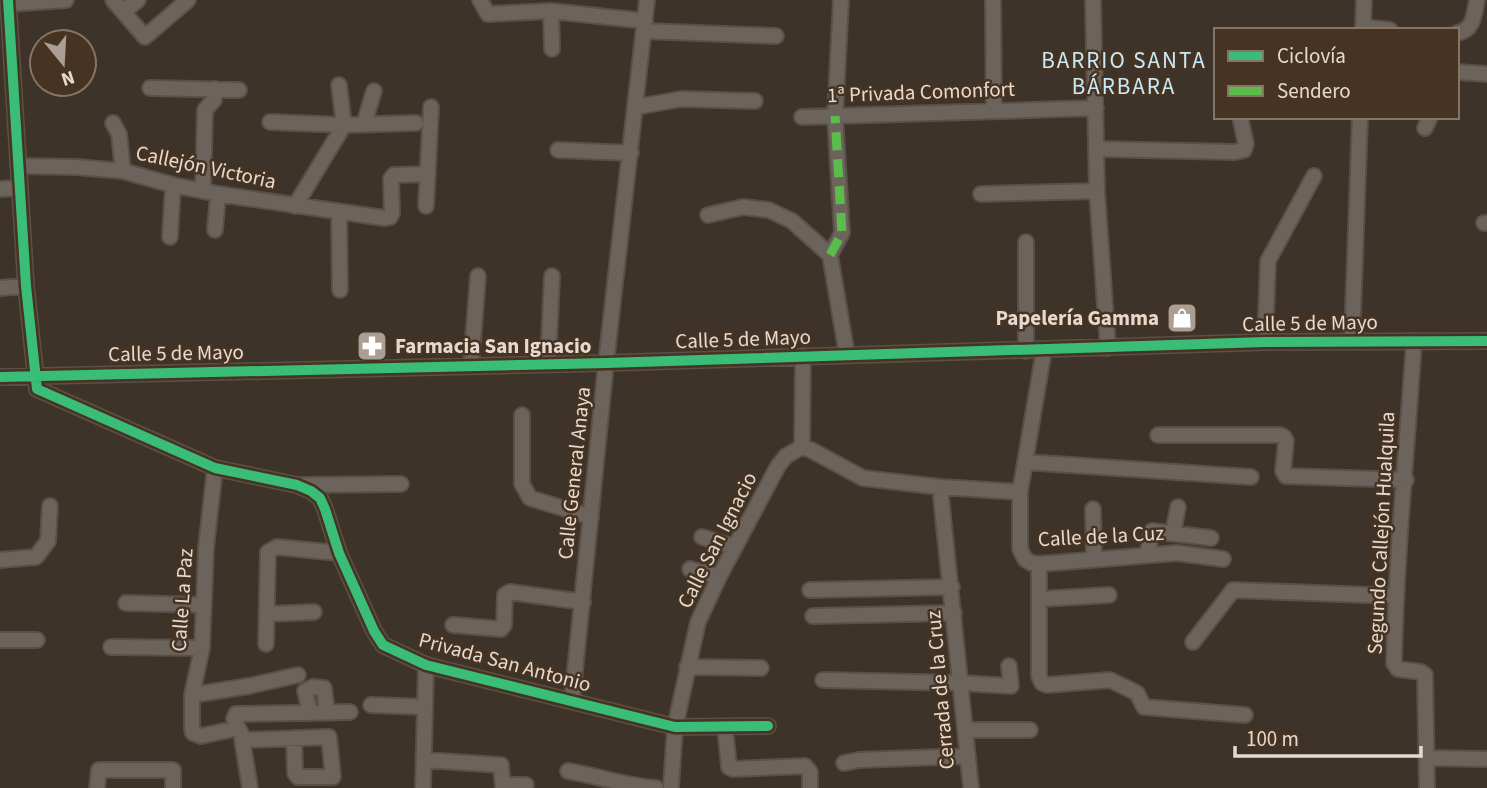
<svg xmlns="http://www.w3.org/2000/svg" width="1487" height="788" font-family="'Source Sans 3',sans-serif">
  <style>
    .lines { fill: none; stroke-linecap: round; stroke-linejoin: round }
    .minor-casing { stroke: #5a5048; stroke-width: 18 }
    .minor { stroke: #6c635c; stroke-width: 14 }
    .quiet { stroke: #5cbc4b; stroke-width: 9; stroke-dasharray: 18 9; stroke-linecap: butt }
    .cycleway-casing { stroke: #463321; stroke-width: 15 }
    .cycleway { stroke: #3abd76; stroke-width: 10 }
    .labels { text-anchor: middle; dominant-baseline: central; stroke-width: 5; stroke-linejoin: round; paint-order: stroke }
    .street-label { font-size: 21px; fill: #e6d9cf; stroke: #463321 }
    .poi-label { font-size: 21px; font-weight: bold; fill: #e6d9cf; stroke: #463321; text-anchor: end }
    .neighbourhood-label { font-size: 23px; letter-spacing: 2px; fill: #c8eaf8; stroke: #463321 }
  </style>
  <rect width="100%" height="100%" fill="#3e3329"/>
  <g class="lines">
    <g class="minor-casing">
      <path id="minor" d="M 8,0 L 26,286 L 37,389 L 215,468 L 297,485 L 311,491 L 320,498 L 325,509 L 339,553 L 374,631 L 383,645 L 426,665 L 675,727 L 768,726
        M 113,0 L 145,37 L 188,0
        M 480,0 L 488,14 L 551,11 L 645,21
        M 993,0 L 994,111
        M 1093,0 L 1097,191 L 1108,348
        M 8,4 L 66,0
        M 551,11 L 552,49
        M 123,12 L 138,0
        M 1363,27 L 1390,30
        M 1363,30 L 1364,0
        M 644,31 L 776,36
        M 1457,33 C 1474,30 1474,15 1477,0
        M 1457,72 L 1487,74
        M 150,88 L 239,90
        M 636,107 L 681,99 L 755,101
        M 802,117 L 1096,108
        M 270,122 L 344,125 L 416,123
        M 113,123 L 119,134 L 123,171
        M 364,124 L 374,91
        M 1425,128 L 1430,117
        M 1097,149 L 1235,152 L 1244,150 L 1246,144 L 1240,117
        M 558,150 L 631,153
        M 18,166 L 76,167 L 123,171 L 173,185 L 218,194 L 384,218 L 390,217 L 392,213 L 391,179 L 394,175 L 428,174
        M 0,189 L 20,188
        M 203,191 L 205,110 L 214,100 L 215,89
        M 981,194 L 1097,191
        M 295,206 L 344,125 L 339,85
        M 426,206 L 431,107
        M 339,212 L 340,290
        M 708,215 L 743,207 L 769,210 L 792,221 L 830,255 L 847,355
        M 1484,223 L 1487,223
        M 215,230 L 218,194
        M 170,237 L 173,185
        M 1026,242 L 1026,351
        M 830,255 L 842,233 L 835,116 L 841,0
        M 0,288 L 26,286
        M 1352,340 L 1360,117
        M 1414,341 C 1407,448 1396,556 1394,663 L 1398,669 L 1421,672 L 1425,675 L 1427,788
        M 1265,342 L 1268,261 L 1314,176
        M 1044,350 L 1020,492 L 1020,549 L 1025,559 L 1031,563 L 1039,564 L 1177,553 L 1223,559
        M 803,356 L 802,447 L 811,450 L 863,478 L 940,487 L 1020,492
        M 548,364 L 552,276
        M 471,366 L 478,276
        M 0,377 L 606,363 L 1265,342 L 1487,341
        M 522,415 L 522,484 L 530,498 L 591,517
        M 1158,435 L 1280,435 L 1284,437 L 1286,441 L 1283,471 L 1286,476 L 1406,480
        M 1025,462 L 1251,477
        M 215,468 L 206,548 L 202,648 L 192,695 L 192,728 L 193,733 L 201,736 L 238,728
        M 301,485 L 401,484
        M 940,487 L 971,788
        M 1093,509 L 1094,559
        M 1173,533 L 1178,507
        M 702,537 L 735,547
        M 1147,555 L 1152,531 L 1211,538
        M 0,560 L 36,557 L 48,541 L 50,506
        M 1039,564 L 1039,676 L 1042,683 L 1047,685 L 1110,680 L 1137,693 L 1144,707 L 1245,715
        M 690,569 L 719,577
        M 810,590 L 952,587
        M 1040,599 L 1109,595
        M 126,603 L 204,605
        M 267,614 L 314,612
        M 813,616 L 954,613
        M 453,625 L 501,629 L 504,625 L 505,595 L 510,592 L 583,602
        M 0,640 L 37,640
        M 1193,642 L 1233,590 L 1395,596
        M 266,644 L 268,552 L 277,547 L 339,553
        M 111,647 L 202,648
        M 687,667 L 761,668
        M 823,680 L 960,683 L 1011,686 L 1009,666
        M 192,695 L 249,686 L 298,675
        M 572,700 L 606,363 L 647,0
        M 371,705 L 425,707
        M 310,713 L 305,691 L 313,687 L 324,688 L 327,713
        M 725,727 L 729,767 L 733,769 L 805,766 L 810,772 L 810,788
        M 965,730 L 1030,730
        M 294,738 L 295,773 L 298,777 L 333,777 L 329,737 L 244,740 L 234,719 L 236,714 L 350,712
        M 242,739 L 250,788
        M 1428,758 L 1487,759
        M 424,760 L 501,765 L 503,788
        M 844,763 L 859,760 L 968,756
        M 568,771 C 598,776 626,786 656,788
        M 503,785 L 526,785
        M 97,788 L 99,770 L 173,770 L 173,788
        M 423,788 L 426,665
        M 671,788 L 675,727 L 698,622 L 719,577 L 778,466 L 786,456 L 802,447"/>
    </g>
    <use href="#minor" class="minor"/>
    <path class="quiet" d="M 830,255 L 842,233 L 835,116"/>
    <g class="cycleway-casing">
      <path id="cycleway" d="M 8,0 L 26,286 L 37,389 L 215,468 L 297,485 L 311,491 L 320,498 L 325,509 L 339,553 L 374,631 L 383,645 L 426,665 L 675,727 L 768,726
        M 0,377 L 606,363 L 1265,342 L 1487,341"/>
    </g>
    <use href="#cycleway" class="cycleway"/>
  </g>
  <defs>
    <g id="shop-square" transform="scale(1.575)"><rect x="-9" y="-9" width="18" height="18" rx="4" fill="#ab9f95" stroke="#463321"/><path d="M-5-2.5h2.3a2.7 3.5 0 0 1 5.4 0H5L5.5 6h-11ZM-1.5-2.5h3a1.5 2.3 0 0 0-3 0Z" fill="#fff"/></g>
    <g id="pharmacy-square" transform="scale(1.575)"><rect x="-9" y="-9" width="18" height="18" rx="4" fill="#ab9f95" stroke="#463321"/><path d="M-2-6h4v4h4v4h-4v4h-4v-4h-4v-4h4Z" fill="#fff"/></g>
  </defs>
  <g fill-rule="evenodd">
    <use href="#shop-square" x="1182" y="318"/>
    <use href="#pharmacy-square" x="372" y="346"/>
  </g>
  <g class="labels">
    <g class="street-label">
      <text transform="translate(921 92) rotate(-2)">1ª Privada Comonfort</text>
      <text transform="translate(206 167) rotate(12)">Callejón Victoria</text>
      <text transform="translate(1310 323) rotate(-1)">Calle 5 de Mayo</text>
      <text transform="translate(743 339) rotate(-2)">Calle 5 de Mayo</text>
      <text transform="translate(176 353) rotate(-1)">Calle 5 de Mayo</text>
      <text transform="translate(574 473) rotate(-84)">Calle General Anaya</text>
      <text transform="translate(1381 533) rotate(-87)">Segundo Callejón Hualquila</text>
      <text transform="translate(1101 536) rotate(-3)">Calle de la Cuz</text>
      <text transform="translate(717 540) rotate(-63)">Calle San Ignacio</text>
      <text transform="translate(182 600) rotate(-86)">Calle La Paz</text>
      <text transform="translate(505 662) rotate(15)">Privada San Antonio</text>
      <text transform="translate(940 690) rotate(-95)">Cerrada de la Cruz</text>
    </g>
    <g class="poi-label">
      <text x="1159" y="318">Papelería Gamma</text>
      <text x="395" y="346" text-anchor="start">Farmacia San Ignacio</text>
    </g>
    <g class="neighbourhood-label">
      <text x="1124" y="60">BARRIO SANTA<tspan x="1124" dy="26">BÁRBARA</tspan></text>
    </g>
  </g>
  <rect x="1214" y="28" width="245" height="91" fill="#463321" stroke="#867567" stroke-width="2"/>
  <rect x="1228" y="51" width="35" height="10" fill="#3abd76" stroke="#867567" stroke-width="2"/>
  <text x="1277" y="63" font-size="21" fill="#e6d9cf">Ciclovía</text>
  <rect x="1228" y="86" width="35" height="10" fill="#5cbc4b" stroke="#867567" stroke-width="2"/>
  <text x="1277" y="98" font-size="21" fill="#e6d9cf">Sendero</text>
  <g transform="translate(63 63) rotate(162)"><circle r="33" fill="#463321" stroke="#867567" stroke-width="2"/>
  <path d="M0-5L12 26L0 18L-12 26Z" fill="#ab9f95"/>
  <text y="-10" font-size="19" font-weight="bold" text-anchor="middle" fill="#e6d9cf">N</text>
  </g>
  <path d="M1235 746v10h186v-10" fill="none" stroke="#e6d9cf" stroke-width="3.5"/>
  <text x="1246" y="746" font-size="21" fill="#e6d9cf" stroke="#463321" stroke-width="5" paint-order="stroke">100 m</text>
</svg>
